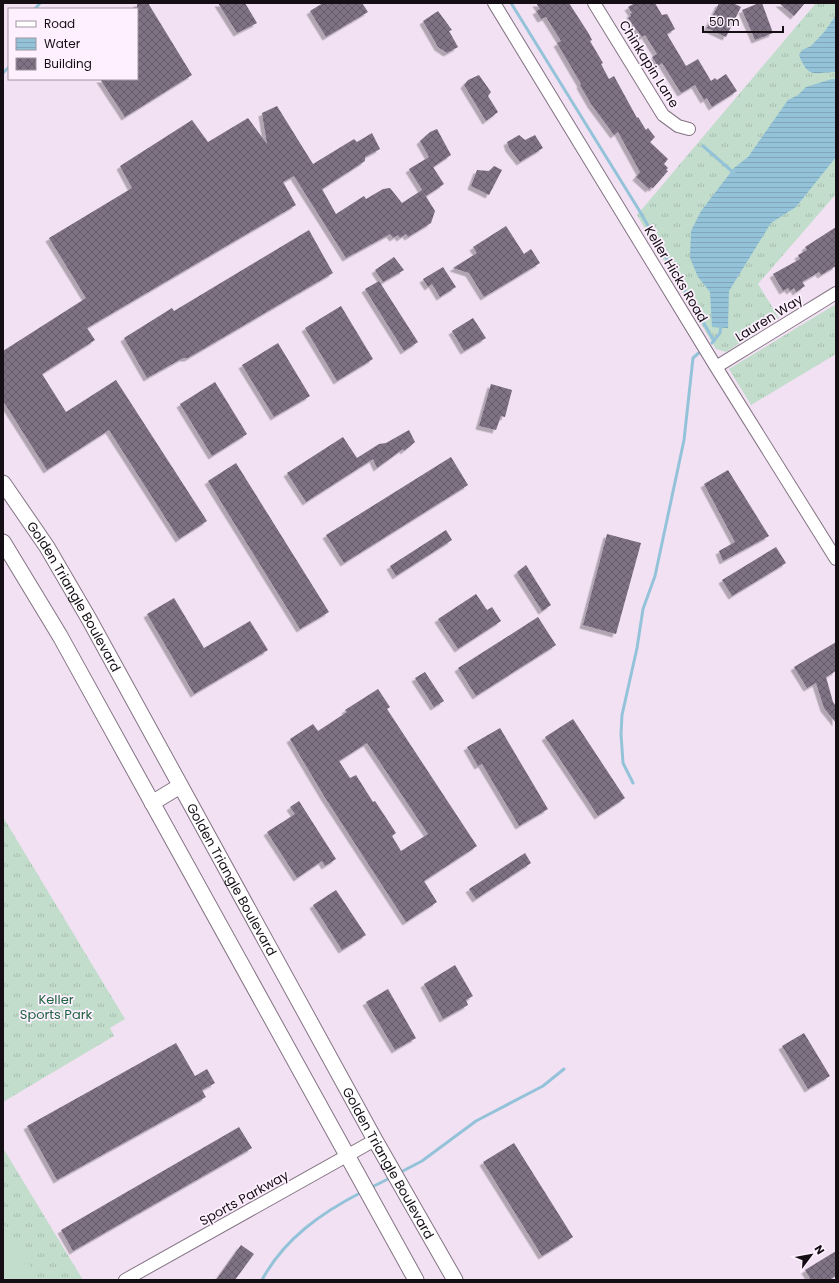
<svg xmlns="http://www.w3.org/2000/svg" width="839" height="1283" font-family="Poppins,sans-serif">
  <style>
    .grass { fill: url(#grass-tufts) }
    .pitch { fill: #c2ddcb }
    .water { fill: url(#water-rules) }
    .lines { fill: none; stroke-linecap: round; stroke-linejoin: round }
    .stream { stroke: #94c3d9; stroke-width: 3 }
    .building { fill: url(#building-cross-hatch); fill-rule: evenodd; filter: url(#shadow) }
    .minor-casing { stroke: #847484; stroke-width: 14 }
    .major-casing { stroke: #847484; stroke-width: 17 }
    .minor { stroke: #fff; stroke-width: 12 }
    .major { stroke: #fff; stroke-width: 15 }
    .labels { text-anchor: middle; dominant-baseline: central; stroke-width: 3.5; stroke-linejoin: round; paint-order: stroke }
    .street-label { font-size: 13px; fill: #150f15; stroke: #fef0fe }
    .park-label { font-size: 13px; fill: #216441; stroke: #fef0fe }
  </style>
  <defs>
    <pattern id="grass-tufts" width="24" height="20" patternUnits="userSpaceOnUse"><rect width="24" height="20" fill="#c2ddcb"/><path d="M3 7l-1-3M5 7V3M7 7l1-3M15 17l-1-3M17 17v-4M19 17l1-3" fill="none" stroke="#a6bcad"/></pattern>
    <pattern id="water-rules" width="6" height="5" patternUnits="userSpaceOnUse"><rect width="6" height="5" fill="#94c3d9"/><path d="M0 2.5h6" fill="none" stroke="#7fa6b9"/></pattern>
    <pattern id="building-cross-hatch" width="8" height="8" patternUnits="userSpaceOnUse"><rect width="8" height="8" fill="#7e7284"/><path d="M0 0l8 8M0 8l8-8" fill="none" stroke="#665c6b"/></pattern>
    <filter id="shadow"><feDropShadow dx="-3.5" dy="3.5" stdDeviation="0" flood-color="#0004"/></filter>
  </defs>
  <rect width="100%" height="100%" fill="#f2e1f3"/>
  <path class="grass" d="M 816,3 L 836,3 L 836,194 L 758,284 L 779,318 L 726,352 L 716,349 L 637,215 Z
    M 836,304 L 836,354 L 751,405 L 729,369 Z
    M 3,817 L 125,1019 L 110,1028 L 114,1036 L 3,1102 Z
    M 3,1148 L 83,1280 L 3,1280 Z"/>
  <path class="pitch" d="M 3,1223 L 36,1275 L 28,1280 L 3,1280 Z"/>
  <path class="water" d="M 836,15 L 836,72 C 814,72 809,80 799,55 L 802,50 L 811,46 L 825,31 Z
    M 832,79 L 836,79 L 836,157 L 796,207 L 771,223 L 729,291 L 728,328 L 712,327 L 710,292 L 698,277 L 690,258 L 691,231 L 701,211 L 734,168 L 748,157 L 788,100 L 798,95 L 806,87 Z"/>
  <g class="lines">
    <path class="stream" d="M 511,3 L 639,210 L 714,341
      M 35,9 L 40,3
      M 3,73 L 9,67
      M 703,146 L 734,173
      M 712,343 L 720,333 L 721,324
      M 633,783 L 623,763 L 621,734 L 622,715 L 637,648 L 643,609 L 655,576 L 684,440 L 693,358 L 701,351
      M 399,1173 L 422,1161 L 476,1121 L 543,1086 L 564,1069
      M 370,1188 L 392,1177
      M 262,1280 C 284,1239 321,1213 362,1192"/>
  </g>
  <path class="building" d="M 137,3 L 148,3 L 192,75 L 125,117 L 100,79 L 137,79 Z
    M 218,3 L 245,3 L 257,23 L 237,33 Z
    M 323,3 L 362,3 L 368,12 L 326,37 L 310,11 Z
    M 536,3 L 569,3 L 589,34 L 592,40 L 590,41 L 603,63 L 601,64 L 609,79 L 614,76 L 637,118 L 638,117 L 646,130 L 648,128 L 655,137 L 650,142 L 668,159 L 664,164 L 668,168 L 666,170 L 668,171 L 653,188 L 651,187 L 649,189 L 636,177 L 640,172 L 618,132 L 614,135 L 591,104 L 580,85 L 581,84 L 557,43 L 561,41 L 546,17 L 541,19 L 536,11 L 540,9 Z
    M 635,3 L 655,3 L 662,15 L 667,14 L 675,29 L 667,34 L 686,66 L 698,59 L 711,81 L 715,78 L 717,80 L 726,74 L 737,91 L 712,107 L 707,98 L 704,100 L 695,85 L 681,93 L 662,63 L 658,66 L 652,57 L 657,54 L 645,35 L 642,37 L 628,18 L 631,16 L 630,14 L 632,13 L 628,7 Z
    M 719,3 L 733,3 L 741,7 L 726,37 L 707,28 Z
    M 759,3 L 762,3 L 773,33 L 755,40 L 742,10 Z
    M 779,3 L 805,3 L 794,16 Z
    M 438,11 L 452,30 L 449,31 L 458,47 L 447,53 L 438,47 L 423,21 Z
    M 479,75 L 491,92 L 488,96 L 498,112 L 486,121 L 464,85 L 468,80 Z
    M 277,106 L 313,164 L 354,139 L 357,142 L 372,133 L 380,149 L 365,157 L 365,161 L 322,189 L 336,214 L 364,196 L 366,199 L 383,189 L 390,188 L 402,203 L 422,190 L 435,211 L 431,223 L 408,237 L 406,234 L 400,238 L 398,235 L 393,238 L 390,234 L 346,258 L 294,176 L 283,182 L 296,205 L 87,328 L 95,340 L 42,374 L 66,412 L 116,380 L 207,521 L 179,539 L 109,430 L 47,470 L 3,401 L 3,351 L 86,298 L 49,238 L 132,188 L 120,166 L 192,120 L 208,142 L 248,118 L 267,144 L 262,113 Z
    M 437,129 L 451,155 L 433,167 L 444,184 L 426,196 L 409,169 L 429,157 L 420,141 L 430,132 Z
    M 519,135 L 525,140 L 535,135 L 543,148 L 520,162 L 509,148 L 507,142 Z
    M 494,166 L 502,170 L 489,195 L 471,186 L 477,170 L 489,171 Z
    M 506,226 L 524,254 L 531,249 L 540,263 L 484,297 L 469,273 L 453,268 L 477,253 L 473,247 Z
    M 836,227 L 836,266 L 821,275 L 819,272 L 802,282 L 805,286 L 796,292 L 794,288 L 790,291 L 788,288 L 783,291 L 773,274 L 800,259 L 798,255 L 807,250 L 805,247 Z
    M 309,230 L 333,273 L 188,358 L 183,358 L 147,378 L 124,338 L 172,308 L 174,311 Z
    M 394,257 L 404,270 L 383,282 L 375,270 Z
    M 443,267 L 456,287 L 440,297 L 432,284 L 428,287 L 423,279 Z
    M 379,281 L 418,342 L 404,351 L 365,289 Z
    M 341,306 L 373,359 L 337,381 L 305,328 Z
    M 473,318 L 486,338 L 464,351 L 452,331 Z
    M 278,343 L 310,396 L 274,417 L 242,365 Z
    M 215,382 L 247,434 L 212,456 L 180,404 Z
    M 491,384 L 512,390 L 505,417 L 501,416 L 496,430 L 479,426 Z
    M 409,430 L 415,442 L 404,451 L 403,449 L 377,468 L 373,459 L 306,502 L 287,473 L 343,437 L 357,458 L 379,444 L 386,443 Z
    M 451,457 L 468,485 L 344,563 L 326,535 Z
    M 236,463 L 329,612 L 300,629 L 208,481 Z
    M 728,470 L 769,536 L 723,561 L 719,551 L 735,542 L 704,484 Z
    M 446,530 L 452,540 L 396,576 L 390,566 Z
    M 607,534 L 641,543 L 616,634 L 583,625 Z
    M 776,547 L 786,563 L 732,596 L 722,580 Z
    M 526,565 L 551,605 L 542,611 L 517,572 Z
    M 476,594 L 487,610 L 492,607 L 501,621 L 458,649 L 438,619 Z
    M 174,598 L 204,648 L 250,621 L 268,650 L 194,694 L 147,614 Z
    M 538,617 L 556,645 L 476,696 L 458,668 Z
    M 836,642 L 836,671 L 826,677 L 833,702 L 836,706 L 836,723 L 824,708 L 816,683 L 807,688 L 794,667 Z
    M 425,672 L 444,701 L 434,707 L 415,678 Z
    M 378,689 L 390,707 L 387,709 L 477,846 L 424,881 L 437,902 L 406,922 L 324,796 L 290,739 L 313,724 L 318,731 L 347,712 L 345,710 ZM 367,743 L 428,834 L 401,851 L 392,836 L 396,833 L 375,801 L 373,802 L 356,775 L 350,778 L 339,761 Z
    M 573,719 L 625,798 L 598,816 L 545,737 Z
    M 500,728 L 548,809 L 519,826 L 482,764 L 478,766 L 467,747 Z
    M 299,801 L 336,859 L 325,866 L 322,861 L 297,878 L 267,832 L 295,814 L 290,807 Z
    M 525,853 L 531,863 L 476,899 L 469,889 Z
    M 336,890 L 366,935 L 342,950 L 313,905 Z
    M 455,965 L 473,996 L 466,1000 L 468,1005 L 443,1019 L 424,984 Z
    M 388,989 L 416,1038 L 395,1050 L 366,1002 Z
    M 804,1033 L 830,1076 L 808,1089 L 782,1046 Z
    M 176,1043 L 195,1076 L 207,1069 L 215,1083 L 202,1090 L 206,1097 L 57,1180 L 27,1126 Z
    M 239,1127 L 252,1148 L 73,1251 L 61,1230 Z
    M 514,1143 L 573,1237 L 542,1256 L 483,1162 Z
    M 241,1245 L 254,1254 L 235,1280 L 216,1280 Z
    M 836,1251 L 836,1276 L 829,1280 L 811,1280 L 805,1270 Z"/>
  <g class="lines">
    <g class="minor-casing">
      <path id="minor" d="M 494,3 L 716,367 L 836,559
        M 594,3 L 663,115 L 678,126 L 689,129
        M 716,367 L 836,293
        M 125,1280 L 375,1140"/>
    </g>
    <g class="major-casing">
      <g id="major">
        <path id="s1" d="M 3,483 L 47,547 L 89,619 L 375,1140 L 455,1280"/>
        <path d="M 3,542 L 60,636 L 416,1280"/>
        <path d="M 152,803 L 180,786"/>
      </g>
    </g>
    <use href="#minor" class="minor"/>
    <use href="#major" class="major"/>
  </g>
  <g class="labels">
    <g class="street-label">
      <text transform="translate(649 64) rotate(58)">Chinkapin Lane</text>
      <text transform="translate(676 274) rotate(59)">Keller Hicks Road</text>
      <text transform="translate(769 318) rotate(-32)">Lauren Way</text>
      <text stroke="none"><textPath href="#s1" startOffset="134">Golden Triangle Boulevard</textPath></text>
      <text stroke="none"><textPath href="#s1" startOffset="458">Golden Triangle Boulevard</textPath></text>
      <text stroke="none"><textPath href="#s1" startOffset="782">Golden Triangle Boulevard</textPath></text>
      <text transform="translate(244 1198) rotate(-29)">Sports Parkway</text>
    </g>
    <g class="park-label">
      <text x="56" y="999">Keller<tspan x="56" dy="15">Sports Park</tspan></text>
    </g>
  </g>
  <rect width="839" height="1283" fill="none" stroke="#150f15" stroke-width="8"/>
  <rect x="8" y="8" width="130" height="72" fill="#fef0fe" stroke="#a196a1"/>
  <rect x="16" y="21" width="20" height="6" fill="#ffffff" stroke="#a196a1"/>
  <text x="44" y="28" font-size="12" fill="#150f15">Road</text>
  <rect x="16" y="38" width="20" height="12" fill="url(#water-rules)" stroke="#a196a1"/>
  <text x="44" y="48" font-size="12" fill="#150f15">Water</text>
  <rect x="16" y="58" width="20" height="12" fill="url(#building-cross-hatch)" stroke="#a196a1"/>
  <text x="44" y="68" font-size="12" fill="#150f15">Building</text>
  <g transform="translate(811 1255) rotate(58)" stroke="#fef0fe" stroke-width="3" paint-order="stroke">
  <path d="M0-3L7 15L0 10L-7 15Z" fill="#150f15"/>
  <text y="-6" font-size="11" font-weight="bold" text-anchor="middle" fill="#150f15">N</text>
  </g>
  <path d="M703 26v6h80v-6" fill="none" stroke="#150f15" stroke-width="2"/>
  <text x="709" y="26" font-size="12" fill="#150f15" stroke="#fef0fe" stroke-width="3" paint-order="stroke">50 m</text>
</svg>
